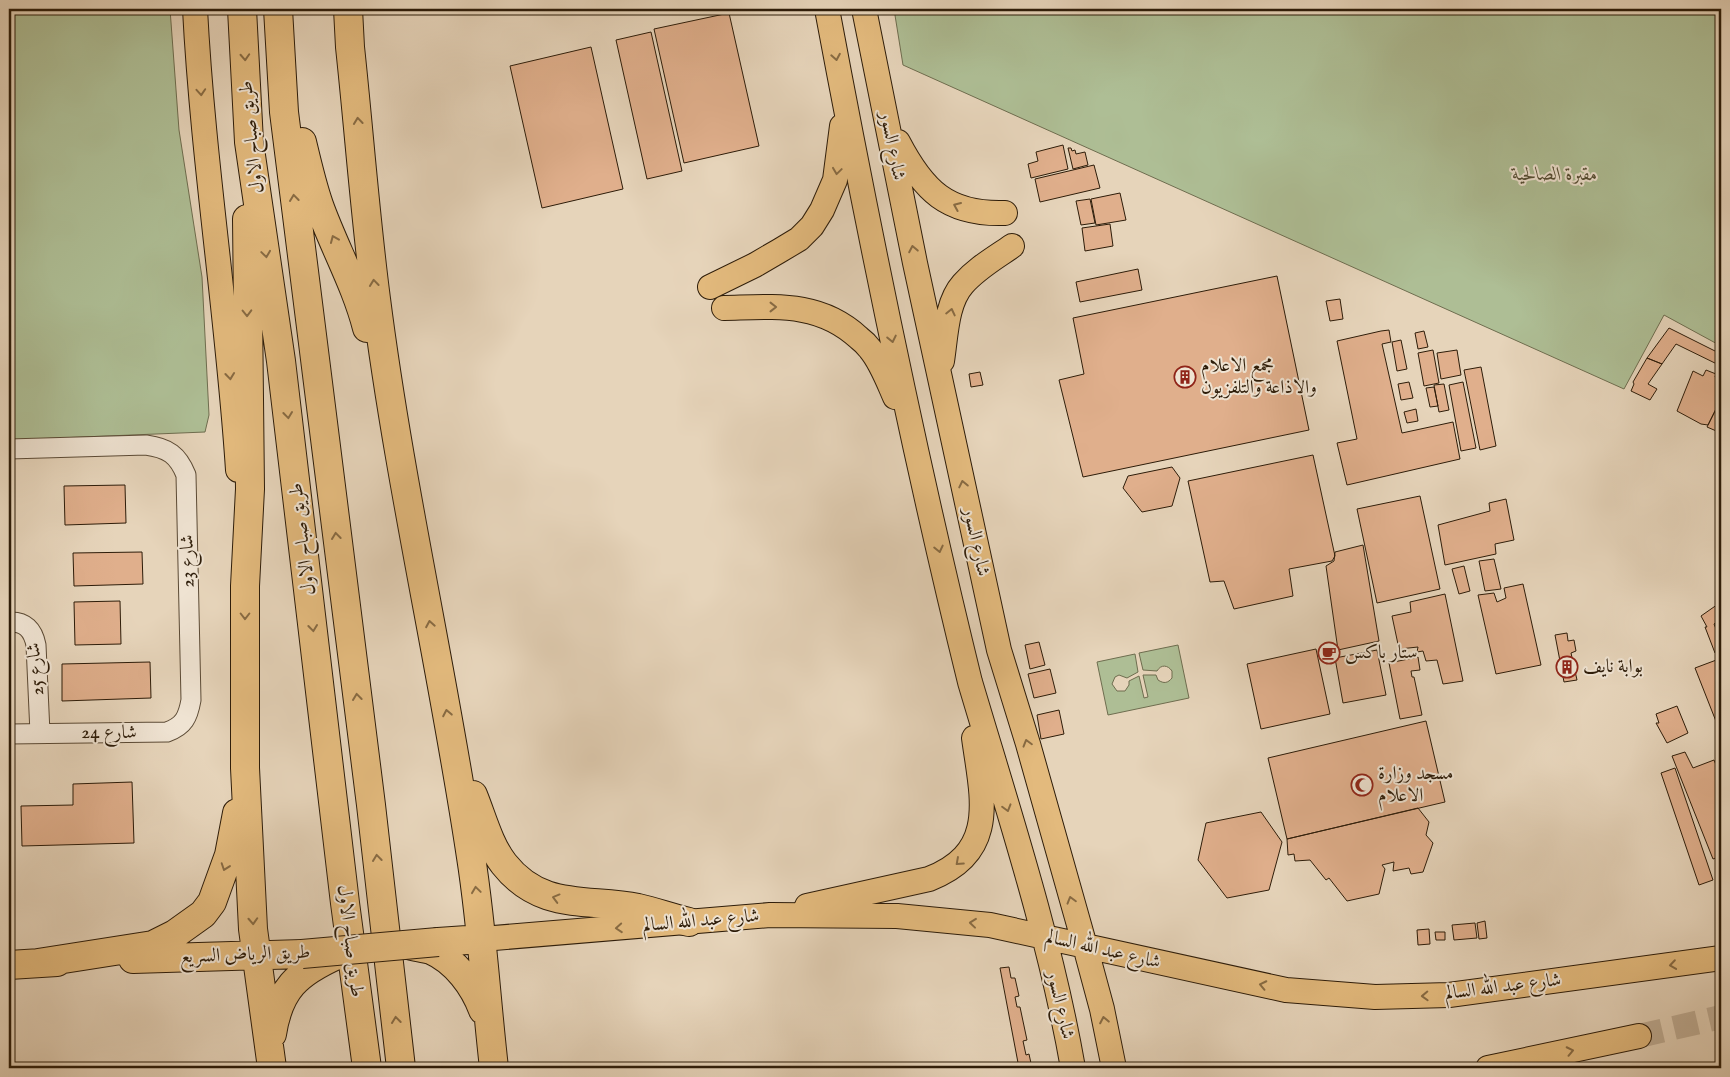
<svg xmlns="http://www.w3.org/2000/svg" width="1730" height="1077" font-family="'IM FELL English',Amiri,serif">
  <style>
    .green { fill: #aebe95; stroke: #6e6d4f }
    .building { fill: #e0af8c; stroke: #2d1c09 }
    .lines { fill: none; stroke-linecap: round; stroke-linejoin: round }
    .major-tunnel { stroke: #c1af97; stroke-width: 24; stroke-dasharray: 24 12; stroke-linecap: butt }
    .minor-casing { stroke: #5b4a35; stroke-width: 21 }
    .major-casing { stroke: #2d1c09; stroke-width: 26 }
    .highway-casing { stroke: #2d1c09; stroke-width: 30 }
    .minor { stroke: #efe3d2; stroke-width: 19 }
    .major { stroke: #e3ba7d; stroke-width: 24 }
    .highway { stroke: #e3ba7d; stroke-width: 28 }
    .highway-bridge-casing { stroke: #2d1c09; stroke-width: 30; stroke-linecap: butt }
    .highway-bridge { stroke: #e3ba7d; stroke-width: 28 }
    .oneway { stroke: #886b43 }
    .labels { text-anchor: middle; dominant-baseline: central; stroke-width: 4; stroke-linejoin: round; paint-order: stroke }
    .street-label { font-size: 19px; fill: #2d1c09; stroke: #efe3d2 }
    .park-label { font-size: 19px; font-style: italic; fill: #544d33; stroke: #efe3d2 }
    .poi-label { font-size: 19px; fill: #2d1c09; stroke: #efe3d2; text-anchor: start }
  </style>
  <rect width="100%" height="100%" fill="#e6d4ba"/>
  <filter id="stains"><feTurbulence type="fractalNoise" baseFrequency=".004" numOctaves="4"/><feColorMatrix values="0 0 0 0 .2 0 0 0 0 .09 0 0 0 0 .02 0 0 0 .5 -.17"/></filter>
  <radialGradient id="worn" r=".72"><stop offset=".6" stop-color="#630" stop-opacity="0"/><stop offset="1" stop-color="#630" stop-opacity=".3"/></radialGradient>
  <path class="green" d="M 9,9 L 170,9 L 179,130 L 202,277 L 209,415 L 205,432 L 9,440 Z
    M 894,9 L 1721,9 L 1721,346 L 1664,315 L 1624,389 L 903,65 Z
    M 1178,645 L 1189,698 L 1108,715 L 1097,662 L 1135,654 L 1138,672 L 1127,678 L 1119,675 L 1115,677 L 1112,684 L 1117,691 L 1125,691 L 1129,685 L 1129,681 L 1139,676 L 1144,698 L 1148,697 L 1143,675 L 1156,675 L 1158,680 C 1164,684 1168,683 1172,678 L 1172,671 C 1168,665 1161,664 1157,671 L 1143,670 L 1139,653 Z"/>
  <path class="building" d="M 729,13 L 759,146 L 684,163 L 654,29 Z
    M 651,32 L 682,171 L 647,179 L 616,40 Z
    M 591,47 L 623,189 L 542,208 L 510,66 Z
    M 1063,145 L 1068,169 L 1031,178 L 1028,164 L 1038,161 L 1036,152 Z
    M 1068,148 L 1071,148 L 1072,151 L 1075,150 L 1076,154 L 1085,152 L 1088,165 L 1073,169 Z
    M 1094,165 L 1100,188 L 1040,202 L 1035,179 Z
    M 1120,193 L 1126,220 L 1096,225 L 1091,199 Z
    M 1090,199 L 1095,223 L 1081,225 L 1076,201 Z
    M 1110,224 L 1113,246 L 1085,251 L 1082,228 Z
    M 1138,269 L 1142,290 L 1080,302 L 1076,282 Z
    M 1277,276 L 1309,430 L 1083,477 L 1059,380 L 1084,374 L 1073,318 Z
    M 1340,299 L 1343,319 L 1330,321 L 1326,301 Z
    M 1669,328 L 1721,354 L 1721,366 L 1676,344 L 1662,364 L 1647,358 Z
    M 1389,330 L 1391,342 L 1382,344 L 1402,433 L 1453,422 L 1460,459 L 1347,485 L 1337,443 L 1357,439 L 1337,341 L 1381,331 Z
    M 1424,331 L 1428,347 L 1418,349 L 1415,333 Z
    M 1401,340 L 1407,369 L 1397,371 L 1392,342 Z
    M 1433,350 L 1439,383 L 1424,386 L 1418,353 Z
    M 1457,350 L 1461,375 L 1441,379 L 1437,353 Z
    M 1647,358 L 1662,364 L 1648,384 L 1657,389 L 1650,400 L 1631,391 L 1634,384 L 1633,382 Z
    M 1481,367 L 1496,446 L 1480,450 L 1464,370 Z
    M 1706,370 L 1716,374 L 1715,377 L 1720,380 L 1721,378 L 1721,399 L 1708,425 L 1701,424 L 1677,411 L 1693,371 L 1703,376 Z
    M 980,372 L 983,385 L 971,387 L 969,374 Z
    M 1409,382 L 1413,398 L 1401,400 L 1398,384 Z
    M 1463,382 L 1476,448 L 1461,451 L 1449,385 Z
    M 1444,384 L 1449,410 L 1439,412 L 1434,385 Z
    M 1434,387 L 1438,406 L 1430,407 L 1426,388 Z
    M 1721,399 L 1721,433 L 1707,427 Z
    M 1416,409 L 1418,421 L 1407,423 L 1404,412 Z
    M 1313,455 L 1335,556 L 1332,561 L 1289,569 L 1293,596 L 1234,609 L 1224,581 L 1210,582 L 1188,481 Z
    M 1172,467 L 1180,478 L 1172,506 L 1142,512 L 1123,488 L 1128,476 Z
    M 125,485 L 126,523 L 65,525 L 64,486 Z
    M 1420,496 L 1440,589 L 1377,603 L 1357,509 Z
    M 1506,499 L 1514,540 L 1495,544 L 1496,554 L 1445,565 L 1438,525 L 1490,511 L 1489,503 Z
    M 1363,545 L 1379,641 L 1338,650 L 1326,566 L 1334,561 L 1335,552 Z
    M 142,552 L 143,584 L 74,586 L 73,553 Z
    M 1494,559 L 1501,589 L 1485,591 L 1479,561 Z
    M 1464,566 L 1470,591 L 1459,594 L 1452,569 Z
    M 1523,584 L 1541,665 L 1496,674 L 1478,595 L 1494,593 L 1497,602 L 1506,598 L 1504,588 Z
    M 1445,594 L 1463,681 L 1443,684 L 1437,660 L 1426,661 L 1423,651 L 1417,652 L 1418,647 L 1399,649 L 1392,616 L 1411,612 L 1410,602 Z
    M 120,601 L 121,644 L 75,645 L 74,602 Z
    M 1721,602 L 1721,619 L 1714,624 L 1721,641 L 1721,650 L 1715,653 L 1705,627 L 1707,627 L 1701,616 Z
    M 1567,633 L 1568,641 L 1574,640 L 1576,651 L 1571,653 L 1577,680 L 1564,682 L 1555,635 Z
    M 1039,642 L 1045,665 L 1030,669 L 1025,645 Z
    M 1316,649 L 1330,714 L 1261,729 L 1247,664 Z
    M 1377,650 L 1386,695 L 1343,703 L 1335,658 Z
    M 1418,657 L 1420,670 L 1411,671 L 1412,677 L 1414,677 L 1422,715 L 1400,719 L 1389,663 Z
    M 1719,659 L 1721,664 L 1721,734 L 1695,668 Z
    M 150,662 L 151,698 L 62,701 L 62,664 Z
    M 1050,669 L 1056,693 L 1034,698 L 1028,674 Z
    M 1677,706 L 1688,733 L 1667,743 L 1656,723 L 1659,723 L 1656,714 Z
    M 1059,710 L 1064,734 L 1041,739 L 1037,715 Z
    M 1426,721 L 1445,802 L 1287,839 L 1268,758 Z
    M 1685,752 L 1693,768 L 1714,760 L 1721,777 L 1721,856 L 1713,859 L 1672,756 Z
    M 1675,768 L 1713,880 L 1699,885 L 1661,773 Z
    M 132,782 L 134,843 L 22,846 L 21,806 L 73,805 L 73,784 Z
    M 1418,808 L 1429,822 L 1426,835 L 1433,843 L 1423,872 L 1411,874 L 1409,868 L 1393,871 L 1394,862 L 1382,865 L 1385,869 L 1379,894 L 1347,901 L 1329,878 L 1326,880 L 1310,860 L 1295,861 L 1294,854 L 1288,855 L 1287,839 Z
    M 1261,812 L 1282,842 L 1269,890 L 1227,898 L 1198,860 L 1206,823 Z
    M 1485,921 L 1487,938 L 1479,939 L 1477,923 Z
    M 1475,923 L 1477,938 L 1454,940 L 1452,925 Z
    M 1429,929 L 1430,944 L 1418,945 L 1417,930 Z
    M 1435,932 L 1445,932 L 1445,940 L 1436,940 Z
    M 1009,967 L 1011,978 L 1015,978 L 1019,996 L 1015,997 L 1017,1007 L 1020,1007 L 1027,1040 L 1023,1041 L 1026,1055 L 1029,1054 L 1032,1068 L 1019,1068 L 1000,968 Z"/>
  <g class="lines">
    <path class="major-tunnel" d="M 1639,1036 L 1721,1017"/>
    <g class="minor-casing">
      <path id="minor" d="M 9,449 L 146,445 C 168,448 178,455 186,475 L 191,700 C 188,717 184,726 167,732 L 9,734
        M 9,622 C 25,621 33,630 36,645 L 40,733"/>
    </g>
    <g class="major-casing">
      <path id="major" d="M 195,9 C 203,163 228,316 238,470
        M 827,9 C 869,234 915,459 970,682 C 1008,810 1050,937 1073,1068
        M 864,9 L 915,263 L 999,650 L 1028,744 L 1085,946 L 1102,1009 L 1114,1068
        M 898,142 C 923,190 947,215 1005,213
        M 710,287 L 755,265 L 779,251 L 799,239 L 812,226 L 822,210 L 835,180 L 842,126
        M 724,308 C 774,307 819,301 859,338 C 863,341 867,345 870,349 C 881,362 888,381 895,397
        M 942,361 C 946,336 946,303 963,284 C 977,268 995,258 1012,246
        M 807,906 L 929,879 C 999,852 982,797 974,738
        M 482,939 L 770,915 L 897,916 L 990,925 L 1286,990 L 1375,997 L 1449,995 L 1721,958
        M 1488,1068 L 1639,1036"/>
    </g>
    <g class="highway-casing">
      <path id="highway" d="M 242,9 L 249,142 L 281,361 L 345,903 L 367,1068
        M 278,9 L 284,112 L 371,805 L 401,1068
        M 348,9 L 350,47 C 359,131 365,215 376,299 C 400,487 443,670 471,857 C 482,927 486,998 494,1068
        M 302,142 C 307,163 312,185 319,205 C 334,247 356,285 367,328
        M 247,219 L 250,489 L 245,586 L 245,768 L 253,929 L 272,1068
        M 473,795 C 482,817 489,845 504,864 C 541,911 587,898 638,908 C 655,912 672,918 689,922
        M 438,942 L 482,939
        M 408,945 C 415,947 424,948 431,950 C 456,961 474,986 483,1010
        M 133,959 L 302,954
        M 38,963 L 153,945 L 175,934 L 203,914 L 212,902 L 229,855 L 237,813
        M 9,965 L 57,962
        M 272,1034 C 279,989 297,973 337,955"/>
    </g>
    <use href="#minor" class="minor"/>
    <use href="#major" class="major"/>
    <use href="#highway" class="highway"/>
    <g class="highway-bridge-casing">
      <path id="highway-bridge" d="M 302,954 L 438,942"/>
    </g>
    <use href="#highway-bridge" class="highway-bridge"/>
  </g>
  <defs><path id="oneway-chevron" d="M-2-3.5L2.5 0L-2 3.5" fill="none" stroke-width="1.6" stroke-linecap="round" stroke-linejoin="round" transform="scale(1.25)"/></defs>
  <g class="oneway">
    <use href="#oneway-chevron" transform="translate(245 57) rotate(87)"/>
    <use href="#oneway-chevron" transform="translate(836 57) rotate(80)"/>
    <use href="#oneway-chevron" transform="translate(201 92) rotate(86)"/>
    <use href="#oneway-chevron" transform="translate(358 121) rotate(-96)"/>
    <use href="#oneway-chevron" transform="translate(837 171) rotate(98)"/>
    <use href="#oneway-chevron" transform="translate(294 198) rotate(-97)"/>
    <use href="#oneway-chevron" transform="translate(957 206) rotate(-157)"/>
    <use href="#oneway-chevron" transform="translate(334 239) rotate(-113)"/>
    <use href="#oneway-chevron" transform="translate(913 249) rotate(-101)"/>
    <use href="#oneway-chevron" transform="translate(266 254) rotate(82)"/>
    <use href="#oneway-chevron" transform="translate(374 283) rotate(-96)"/>
    <use href="#oneway-chevron" transform="translate(773 307)"/>
    <use href="#oneway-chevron" transform="translate(951 312) rotate(-77)"/>
    <use href="#oneway-chevron" transform="translate(247 313) rotate(89)"/>
    <use href="#oneway-chevron" transform="translate(892 339) rotate(78)"/>
    <use href="#oneway-chevron" transform="translate(230 376) rotate(84)"/>
    <use href="#oneway-chevron" transform="translate(288 415) rotate(83)"/>
    <use href="#oneway-chevron" transform="translate(963 484) rotate(-102)"/>
    <use href="#oneway-chevron" transform="translate(336 536) rotate(-97)"/>
    <use href="#oneway-chevron" transform="translate(939 549) rotate(77)"/>
    <use href="#oneway-chevron" transform="translate(245 616) rotate(90)"/>
    <use href="#oneway-chevron" transform="translate(430 624) rotate(-100)"/>
    <use href="#oneway-chevron" transform="translate(313 628) rotate(83)"/>
    <use href="#oneway-chevron" transform="translate(357 697) rotate(-97)"/>
    <use href="#oneway-chevron" transform="translate(447 713) rotate(-101)"/>
    <use href="#oneway-chevron" transform="translate(1027 743) rotate(-106)"/>
    <use href="#oneway-chevron" transform="translate(1007 808) rotate(74)"/>
    <use href="#oneway-chevron" transform="translate(377 858) rotate(-97)"/>
    <use href="#oneway-chevron" transform="translate(959 862) rotate(138)"/>
    <use href="#oneway-chevron" transform="translate(225 867) rotate(109)"/>
    <use href="#oneway-chevron" transform="translate(476 890) rotate(-98)"/>
    <use href="#oneway-chevron" transform="translate(556 898) rotate(-165)"/>
    <use href="#oneway-chevron" transform="translate(1071 900) rotate(-106)"/>
    <use href="#oneway-chevron" transform="translate(253 921) rotate(87)"/>
    <use href="#oneway-chevron" transform="translate(973 923) rotate(-174)"/>
    <use href="#oneway-chevron" transform="translate(619 928) rotate(176)"/>
    <use href="#oneway-chevron" transform="translate(1673 965) rotate(172)"/>
    <use href="#oneway-chevron" transform="translate(1263 985) rotate(-168)"/>
    <use href="#oneway-chevron" transform="translate(1425 996) rotate(178)"/>
    <use href="#oneway-chevron" transform="translate(396 1020) rotate(-97)"/>
    <use href="#oneway-chevron" transform="translate(1104 1020) rotate(-101)"/>
    <use href="#oneway-chevron" transform="translate(1570 1051) rotate(-12)"/>
  </g>
  <defs>
    <g id="building-ring" transform="scale(1.125)"><circle r="9.5" fill="#efe3d2" stroke="#8f2418" stroke-width="1.5"/><path d="M-4-6H4V6H1V3H-1V6H-4ZM-2.5-4.3h1.7v1.8h-1.7ZM.8-4.3h1.7v1.8H.8ZM-2.5-1h1.7V.8h-1.7ZM.8-1h1.7V.8H.8Z" fill="#8f2418"/></g>
    <g id="cafe-ring" transform="scale(1.125)"><circle r="9.5" fill="#efe3d2" stroke="#8f2418" stroke-width="1.5"/><path d="M-5.5-4.5H6V0H3Q3 3.5 0 3.5H-2.5Q-5.5 3.5-5.5 0ZM3-3.2v2h1.7v-2ZM-6 4.5H4V6H-6Z" fill="#8f2418"/></g>
    <g id="mosque-ring" transform="scale(1.125)"><circle r="9.5" fill="#efe3d2" stroke="#8f2418" stroke-width="1.5"/><path d="M3.5-4.9A6 6 0 1 0 3.5 4.9A5 5 0 1 1 3.5-4.9Z" fill="#8f2418"/></g>
  </defs>
  <g fill-rule="evenodd">
    <use href="#building-ring" x="1185" y="377"/>
    <use href="#cafe-ring" x="1329" y="653"/>
    <use href="#building-ring" x="1567" y="667"/>
    <use href="#mosque-ring" x="1362" y="785"/>
  </g>
  <g class="labels">
    <g class="street-label">
      <text transform="translate(252 137) rotate(-96)">طريق صباح الاول</text>
      <text transform="translate(892 146) rotate(79)">شارع السور</text>
      <text transform="translate(303 539) rotate(-97)">طريق صباح الاول</text>
      <text transform="translate(976 542) rotate(78)">شارع السور</text>
      <text transform="translate(188 561) rotate(-91)">شارع 23</text>
      <text transform="translate(36 669) rotate(-95)">شارع 25</text>
      <text x="109" y="733">شارع 24</text>
      <text transform="translate(701 921) rotate(-5)">شارع عبد الله السالم</text>
      <text transform="translate(350 941) rotate(83)">طريق صباح الاول</text>
      <text transform="translate(1103 950) rotate(13)">شارع عبد الله السالم</text>
      <text transform="translate(245 955) rotate(-2)">طريق الرياض السريع</text>
      <text transform="translate(1503 987) rotate(-7)">شارع عبد الله السالم</text>
      <text transform="translate(1060 1005) rotate(77)">شارع السور</text>
    </g>
    <g class="park-label">
      <text x="1555" y="175">مقبرة الصالحية</text>
    </g>
    <g class="poi-label">
      <text x="1201" y="366">مجمع الاعلام<tspan x="1201" dy="22">والاذاعة والتلفزيون</tspan></text>
      <text x="1345" y="653">ستار باكس</text>
      <text x="1583" y="667">بوابة نايف</text>
      <text x="1378" y="774">مسجد وزارة<tspan x="1378" dy="22">الاعلام</tspan></text>
    </g>
  </g>
  <rect width="1730" height="1077" fill="none" stroke="#e6d4ba" stroke-width="30"/>
  <rect x="10" y="10" width="1710" height="1057" fill="none" stroke="#2d1c09" stroke-width="2.5"/>
  <rect x="15" y="15" width="1700" height="1047" fill="none" stroke="#2d1c09"/>
  <rect width="100%" height="100%" filter="url(#stains)"/>
  <rect width="100%" height="100%" fill="url(#worn)"/>
</svg>
